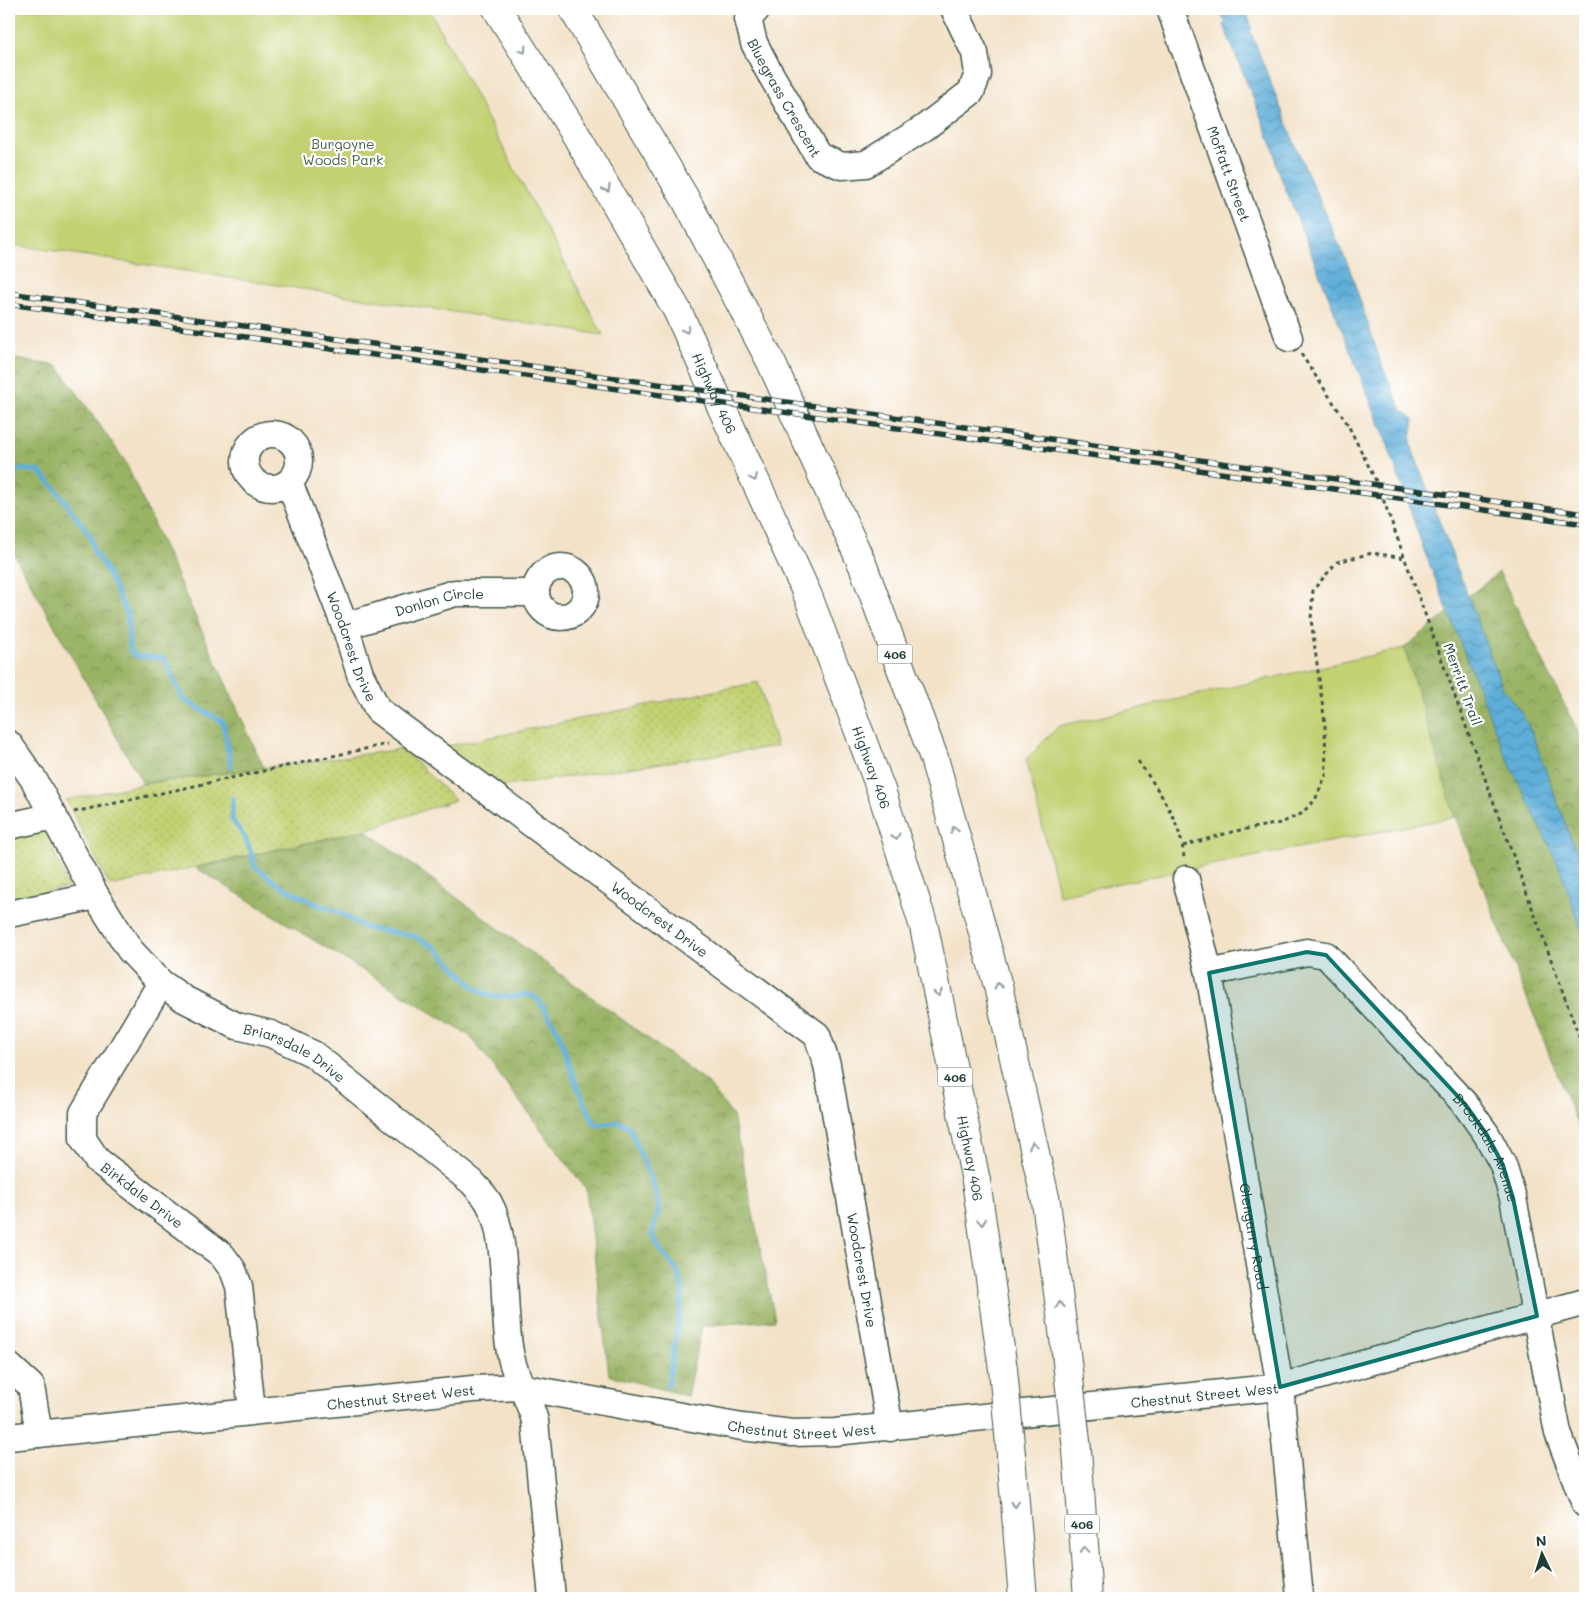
<svg xmlns="http://www.w3.org/2000/svg" width="1594" height="1607" font-family="Mali,sans-serif">
  <style>
    .grass { fill: url(#grass-dots); stroke: #718754 }
    .forest { fill: url(#forest-crowns); stroke: #5c784c }
    .green { fill: #c3d173; stroke: #718754 }
    .water { fill: url(#water-waves); stroke: #3e7686 }
    .lines { fill: none; stroke-linecap: round; stroke-linejoin: round }
    .stream { stroke: #5eaed9; stroke-width: 5 }
    .minor-casing { stroke: #3f564a; stroke-width: 29 }
    .highway-casing { stroke: #3f564a; stroke-width: 30 }
    .path { stroke: #3f564a; stroke-width: 3; stroke-dasharray: 4 4; stroke-linecap: butt }
    .minor { stroke: #fff; stroke-width: 26 }
    .highway { stroke: #fff; stroke-width: 28 }
    .rail-casing { stroke: #1f3d34; stroke-width: 5.5 }
    .rail { stroke: #fff; stroke-width: 4; stroke-dasharray: 11; stroke-linecap: butt }
    .highway-bridge-casing { stroke: #3f564a; stroke-width: 30; stroke-linecap: butt }
    .highway-bridge { stroke: #fff; stroke-width: 28 }
    .oneway { stroke: #8f9e9a }
    .marked { fill: #0f766e; fill-opacity: 0.2; stroke: #0f766e; stroke-width: 4; stroke-linejoin: round }
    .labels { text-anchor: middle; dominant-baseline: central; stroke-width: 4.5; stroke-linejoin: round; paint-order: stroke }
    .shield { fill: #fff; stroke: #627771; stroke-width: 1 }
    .shield-label { font-size: 12px; font-weight: bold; fill: #1f3d34 }
    .street-label { font-size: 14px; fill: #1f3d34; stroke: #fff }
    .park-label { font-size: 14px; fill: #486244; stroke: #fff }
  </style>
  <defs>
    <pattern id="grass-dots" width="8" height="8" patternUnits="userSpaceOnUse" patternTransform="scale(1.25)"><rect width="8" height="8" fill="#c3d173"/><path d="M2 2h.1M6 6h.1" fill="none" stroke="#a7b464" stroke-width="1.8" stroke-linecap="round"/></pattern>
    <pattern id="forest-crowns" width="20" height="18" patternUnits="userSpaceOnUse" patternTransform="scale(1.25)"><rect width="20" height="18" fill="#9ab365"/><path d="M2 6a3 3 0 1 1 6 0M12 15a3 3 0 1 1 6 0" fill="none" stroke="#7d9354"/></pattern>
    <pattern id="water-waves" width="16" height="10" patternUnits="userSpaceOnUse" patternTransform="scale(1.25)"><rect width="16" height="10" fill="#5eaed9"/><path d="M0 5q4-4 8 0t8 0" fill="none" stroke="#4d8fb1"/></pattern>
  </defs>
  <rect width="100%" height="100%" fill="#fff"/>
  <filter id="ink" filterUnits="userSpaceOnUse"><feTurbulence type="fractalNoise" baseFrequency=".02" numOctaves="2"/><feDisplacementMap in="SourceGraphic" scale="10" xChannelSelector="R" yChannelSelector="G"/><feConvolveMatrix kernelMatrix="1 2 1 2 8 2 1 2 1" color-interpolation-filters="sRGB"/></filter>
  <filter id="wash" filterUnits="userSpaceOnUse"><feTurbulence type="fractalNoise" baseFrequency=".0096" numOctaves="4" result="noise"/><feDisplacementMap in="SourceGraphic" scale="20" xChannelSelector="R" yChannelSelector="G"/><feGaussianBlur stdDeviation="1.12" result="paint"/><feColorMatrix in="noise" values="0 0 0 0 0 0 0 0 0 0 0 0 0 0 0 0 0 1.4 0 .05"/><feComposite in="paint" operator="in"/></filter>
  <g filter="url(#wash)">
    <rect width="100%" height="100%" fill="#f3e2c8"/>
    <path class="grass" d="M 758,682 L 777,746 L 499,787 L 443,747 Z
      M 403,749 L 455,800 L 365,830 L 110,886 L 66,800 L 143,784 Z
      M 45,829 L 68,887 L 9,900 L 9,837 Z"/>
    <path class="forest" d="M 9,358 L 58,366 L 125,461 L 264,768 L 143,784 L 9,545 Z
      M 1499,572 L 1585,746 L 1585,1144 L 1455,817 L 1404,648 Z
      M 365,830 L 707,1082 L 733,1116 L 775,1320 L 702,1326 L 687,1396 L 609,1375 L 586,1189 L 470,1036 L 196,868 Z"/>
    <path class="green" d="M 9,9 L 429,9 L 603,335 L 9,244 Z
      M 1404,648 L 1455,817 L 1059,895 L 1026,759 L 1059,726 Z"/>
    <path class="water" d="M 1217,9 L 1242,9 L 1245,16 L 1248,16 L 1252,28 L 1250,30 L 1297,149 L 1349,267 L 1382,366 L 1402,410 L 1414,419 L 1411,441 L 1413,451 L 1503,689 L 1521,712 L 1532,733 L 1568,831 L 1585,870 L 1585,940 L 1559,866 L 1504,752 L 1423,548 L 1387,443 L 1276,165 L 1274,150 L 1228,36 L 1224,24 L 1226,23 Z"/>
    <g class="lines">
      <path class="stream" d="M 9,474 L 21,469 L 39,471 L 56,489 L 91,537 L 94,552 L 104,566 L 127,614 L 130,650 L 136,656 L 164,658 L 183,699 L 223,722 L 231,767
        M 233,798 L 232,820 C 245,836 251,846 254,866 L 281,886 L 316,904 L 337,911 L 366,928 L 414,936 L 436,948 L 474,987 L 490,996 L 512,997 L 528,994 L 538,999 L 558,1031 L 576,1084 L 595,1125 L 621,1122 L 630,1128 L 656,1193 L 659,1209 L 652,1233 L 658,1246 L 678,1272 L 683,1291 L 668,1385"/>
    </g>
  </g>
  <g filter="url(#ink)">
    <g class="lines">
      <g class="minor-casing">
        <g id="minor">
          <path id="s1" d="M 757,9 L 748,19 L 754,43 L 767,68 L 818,156 L 842,166 L 866,164 L 924,128 L 971,92 L 978,74 L 975,53 L 954,9"/>
          <path id="s2" d="M 1170,9 L 1289,338"/>
          <circle cx="272" cy="461" r="27"/>
          <path id="s3" d="M 289,482 L 345,626 L 360,674 L 378,710 L 817,1035 L 827,1065 L 890,1428"/>
          <circle cx="561" cy="592" r="25"/>
          <path id="s4" d="M 345,626 L 455,593 L 535,593"/>
          <path id="s5" d="M 9,744 L 34,780 L 96,896 L 130,950 L 161,983 L 184,999 L 237,1026 L 271,1034 L 313,1054 L 472,1182 C 478,1189 485,1195 489,1203 C 510,1240 501,1314 511,1357 C 516,1380 529,1398 535,1421 L 552,1598"/>
          <path d="M 9,826 L 54,816"/>
          <path id="s6" d="M 1186,879 L 1209,973 L 1280,1387 L 1300,1598"/>
          <path d="M 9,914 L 96,896"/>
          <path id="s7" d="M 1209,973 L 1307,952 L 1326,955 L 1465,1104 L 1487,1135 L 1503,1165 L 1513,1198 L 1558,1433 L 1585,1504"/>
          <path id="s8" d="M 161,983 L 83,1113 L 83,1139 L 97,1160 L 222,1255 L 233,1270 L 239,1286 L 252,1411"/>
          <path d="M 9,1366 L 31,1386 L 39,1434"/>
          <path id="s9" d="M 9,1437 L 473,1389 L 520,1387 L 742,1427 L 792,1433 L 835,1432 L 1280,1387 L 1585,1302"/>
        </g>
      </g>
      <g class="highway-casing">
        <g id="highway">
          <path id="s10" d="M 497,9 L 576,135 L 677,310 L 808,596 L 881,790 L 924,927 L 976,1181 L 1003,1369"/>
          <path d="M 573,9 L 686,200 L 771,362 L 863,566 L 934,758 L 998,986 L 1046,1202 L 1066,1353"/>
          <path d="M 1077,1450 L 1088,1598"/>
          <path d="M 1011,1455 L 1023,1598"/>
        </g>
      </g>
      <path class="path" d="M 1301,354 L 1347,423 L 1378,485 L 1585,1053
        M 1138,761 C 1159,791 1182,822 1184,859
        M 74,812 L 388,744
        M 1183,846 L 1235,831 L 1281,823 L 1301,814 L 1315,800 L 1326,775 L 1325,724 L 1311,619 L 1313,590 L 1337,562 L 1372,553 L 1405,558"/>
      <use href="#minor" class="minor"/>
      <use href="#highway" class="highway"/>
      <g class="rail-casing">
        <path id="rail" d="M 9,293 L 1585,514
          M 9,304 L 1585,524"/>
      </g>
      <use href="#rail" class="rail"/>
      <g class="highway-bridge-casing">
        <path id="highway-bridge" d="M 1066,1353 L 1077,1450
          M 1003,1369 L 1011,1455"/>
      </g>
      <use href="#highway-bridge" class="highway-bridge"/>
    </g>
    <defs><path id="oneway-chevron" d="M-2-3.5L2.5 0L-2 3.5" fill="none" stroke-width="1.6" stroke-linecap="round" stroke-linejoin="round" transform="scale(1.25)"/></defs>
    <g class="oneway">
      <use href="#oneway-chevron" transform="translate(523 50) rotate(58)"/>
      <use href="#oneway-chevron" transform="translate(607 189) rotate(60)"/>
      <use href="#oneway-chevron" transform="translate(686 330) rotate(65)"/>
      <use href="#oneway-chevron" transform="translate(754 478) rotate(65)"/>
      <use href="#oneway-chevron" transform="translate(954 830) rotate(-106)"/>
      <use href="#oneway-chevron" transform="translate(896 837) rotate(73)"/>
      <use href="#oneway-chevron" transform="translate(998 986) rotate(-104)"/>
      <use href="#oneway-chevron" transform="translate(938 993) rotate(78)"/>
      <use href="#oneway-chevron" transform="translate(1033 1145) rotate(-103)"/>
      <use href="#oneway-chevron" transform="translate(982 1222) rotate(82)"/>
      <use href="#oneway-chevron" transform="translate(1060 1305) rotate(-97)"/>
      <use href="#oneway-chevron" transform="translate(1015 1504) rotate(85)"/>
      <use href="#oneway-chevron" transform="translate(1084 1550) rotate(-95)"/>
    </g>
  </g>
  <path class="marked" d="M 1307,952 L 1326,955 L 1465,1104 L 1487,1135 L 1503,1165 L 1513,1198 L 1537,1316 L 1280,1387 L 1209,973 Z"/>
  <g class="labels">
    <g class="shield">
      <rect x="877.5" y="644.5" width="35" height="19" rx="4"/>
      <rect x="937.5" y="1067.5" width="35" height="19" rx="4"/>
      <rect x="1064.5" y="1514.5" width="35" height="19" rx="4"/>
    </g>
    <g class="shield-label">
      <text x="895" y="654">406</text>
      <text x="955" y="1077">406</text>
      <text x="1082" y="1524">406</text>
    </g>
    <g class="street-label">
      <text stroke="none"><textPath href="#s1" startOffset="101">Bluegrass Crescent</textPath></text>
      <text stroke="none"><textPath href="#s2" startOffset="175">Moffatt Street</textPath></text>
      <text stroke="none"><textPath href="#s10" startOffset="442">Highway 406</textPath></text>
      <text stroke="none"><textPath href="#s4" startOffset="98">Donlon Circle</textPath></text>
      <text stroke="none"><textPath href="#s3" startOffset="176">Woodcrest Drive</textPath></text>
      <text transform="translate(1463 684) rotate(70)">Merritt Trail</text>
      <text stroke="none"><textPath href="#s10" startOffset="848">Highway 406</textPath></text>
      <text stroke="none"><textPath href="#s3" startOffset="596">Woodcrest Drive</textPath></text>
      <text stroke="none"><textPath href="#s5" startOffset="436">Briarsdale Drive</textPath></text>
      <text stroke="none"><textPath href="#s7" startOffset="372">Brookdale Avenue</textPath></text>
      <text stroke="none"><textPath href="#s10" startOffset="1252">Highway 406</textPath></text>
      <text stroke="none"><textPath href="#s8" startOffset="260">Birkdale Drive</textPath></text>
      <text stroke="none"><textPath href="#s6" startOffset="364">Glengarry Road</textPath></text>
      <text stroke="none"><textPath href="#s3" startOffset="1031">Woodcrest Drive</textPath></text>
      <text stroke="none"><textPath href="#s9" startOffset="1204">Chestnut Street West</textPath></text>
      <text stroke="none"><textPath href="#s9" startOffset="394">Chestnut Street West</textPath></text>
      <text stroke="none"><textPath href="#s9" startOffset="799">Chestnut Street West</textPath></text>
    </g>
    <g class="park-label">
      <text x="343" y="143">Burgoyne<tspan x="343" dy="16">Woods Park</tspan></text>
    </g>
  </g>
  <rect width="1594" height="1607" fill="none" stroke="#fff" stroke-width="30"/>
  <g transform="translate(1542 1554) rotate(356)" stroke="#ffffff" stroke-width="4" paint-order="stroke">
  <path d="M0-4L9 19L0 12L-9 19Z" fill="#1f3d34"/>
  <text y="-8" font-size="14" font-weight="bold" text-anchor="middle" fill="#1f3d34">N</text>
  </g>
</svg>
